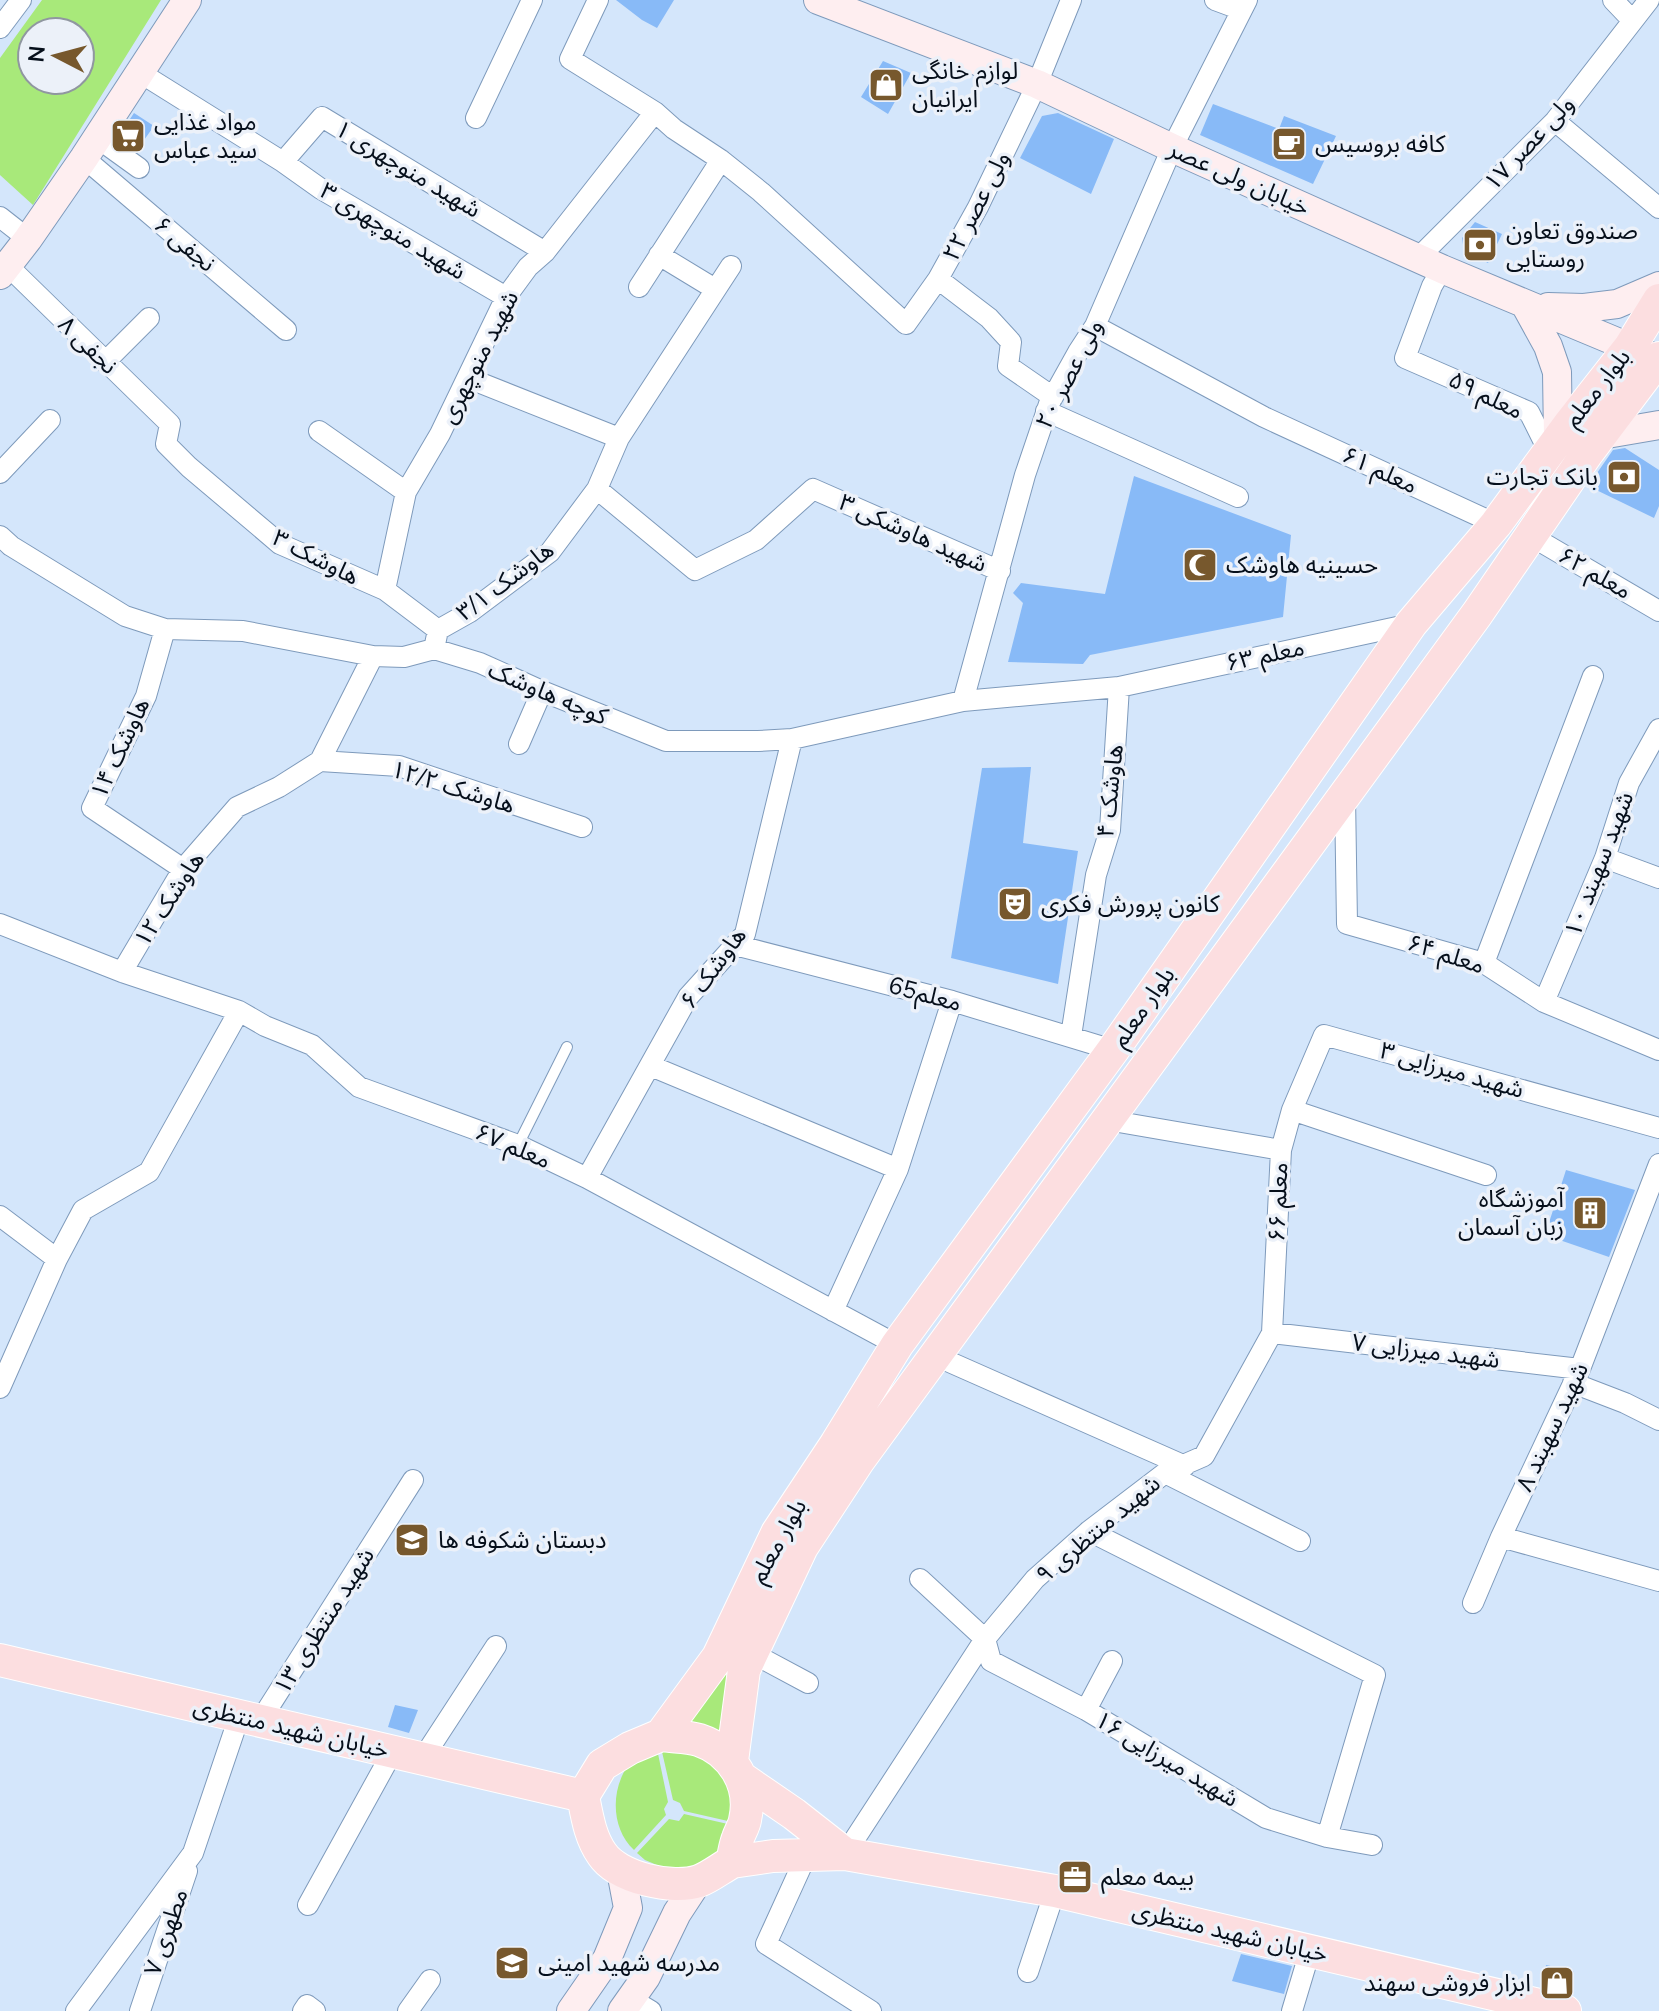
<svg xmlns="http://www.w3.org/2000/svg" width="1659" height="2011" font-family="'Nunito Sans','Noto Sans Arabic',sans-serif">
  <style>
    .green { fill: #a8e97a; fill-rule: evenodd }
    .building { fill: #88baf7 }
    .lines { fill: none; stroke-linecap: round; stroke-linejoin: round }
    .lane-casing { stroke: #7e9abb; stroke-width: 12 }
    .street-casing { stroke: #7e9abb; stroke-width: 22 }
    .secondary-casing { stroke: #7e9abb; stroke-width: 30 }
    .primary-casing { stroke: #fff; stroke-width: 34 }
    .lane { stroke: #fff; stroke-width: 10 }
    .street { stroke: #fff; stroke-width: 20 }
    .secondary { stroke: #feeef0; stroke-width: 28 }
    .primary { stroke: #fcdee0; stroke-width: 32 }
    .labels { text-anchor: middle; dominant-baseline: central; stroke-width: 7; stroke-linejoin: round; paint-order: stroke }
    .poi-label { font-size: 24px; fill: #060f1b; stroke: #ecf1f9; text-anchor: start }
    .street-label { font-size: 24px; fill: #060f1b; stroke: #ecf1f9 }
  </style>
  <rect width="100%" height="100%" fill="#d4e6fb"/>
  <path class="green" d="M 42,0 L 161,0 L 33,205 L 0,175 L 0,58 ZM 32,32 L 80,32 L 80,80 L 32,80 Z
    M 720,1658 L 742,1669 L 730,1758 L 676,1736 Z
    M 660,1743 L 716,1749 L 741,1824 L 684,1811 L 680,1803 L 673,1800 Z
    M 656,1744 L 668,1802 L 664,1809 L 666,1815 L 634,1850 C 607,1825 611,1776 639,1754 C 644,1750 651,1747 656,1744 Z
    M 684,1814 L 741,1827 L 723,1855 L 684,1870 L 664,1868 L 645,1860 L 637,1853 L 669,1819 L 679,1821 Z"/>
  <path class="building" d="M 616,0 L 674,0 L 657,28 L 642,20 Z
    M 883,61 L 911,73 L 888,114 L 861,97 Z
    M 1213,104 L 1279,129 L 1284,116 L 1336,136 L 1313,184 L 1200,135 Z
    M 134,113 L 154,126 L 137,150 L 118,137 Z
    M 1058,113 L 1114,139 L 1091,194 L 1020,158 L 1042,116 Z
    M 1475,222 L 1502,234 L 1488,263 L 1464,251 L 1462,238 Z
    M 1625,448 L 1659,470 L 1659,506 L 1654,518 L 1588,486 L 1613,450 Z
    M 1134,476 L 1291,535 L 1283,617 L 1090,655 L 1083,664 L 1008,662 L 1023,603 L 1013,593 L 1021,583 L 1105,594 Z
    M 1031,767 L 1023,843 L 1078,851 L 1058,984 L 951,958 L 982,768 Z
    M 1566,1170 L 1635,1190 L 1609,1257 L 1545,1235 Z
    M 395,1705 L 418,1710 L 409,1733 L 388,1727 Z
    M 1241,1954 L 1292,1966 L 1284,1994 L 1232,1981 Z
    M 1546,1965 L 1574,1971 L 1567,1992 L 1543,1986 Z"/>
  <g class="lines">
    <g class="lane-casing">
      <path id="lane" d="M 518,1145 L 567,1047"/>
    </g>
    <g class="street-casing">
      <path id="street" d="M 598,0 L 570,59 L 655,112 L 674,129 L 721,160 L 761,192 L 906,324 L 938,279 L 978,207 L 1037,84 L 1071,0
        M 1215,0 L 1242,10
        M 1613,0 L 1632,20
        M 0,28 L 21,0
        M 139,72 L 283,162 L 321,189 L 506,297
        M 476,118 L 532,0
        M 1555,121 L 1659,208
        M 96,137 L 139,168
        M 84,158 L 286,330
        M 283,162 L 322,117 L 545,252
        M 0,217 L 28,239
        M 659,255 L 715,289
        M 1418,258 L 1555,121 L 1649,0
        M 7,265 L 170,424 L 166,444 L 189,467 L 280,544 L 385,590 L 438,630 L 434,649
        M 1442,269 L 1432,286 L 1405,358 L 1529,412 L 1549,452
        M 938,279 L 989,318 L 1011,342 L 1008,366 L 1053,397
        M 639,287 L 721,160
        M 1095,326 L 1264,417 L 1496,524
        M 105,362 L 149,318
        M 1046,411 L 1238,497
        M 319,431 L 406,492
        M 619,438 L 731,266
        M 0,473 L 50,420
        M 597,489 L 695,570 L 756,540 L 813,489 L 1000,571
        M 0,536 L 11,546 L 125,616 L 165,629 L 243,631 L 373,656 L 404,657 L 434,649 L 480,663 L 542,691 L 666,741 L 758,741 L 792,739 L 963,701 L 1119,687 L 1411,624
        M 1531,536 L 1659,611
        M 385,590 L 406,492 L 440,434 L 506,297 L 528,267 L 545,252 L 655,112
        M 165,629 L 146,696 L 92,808 L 183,869
        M 438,630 L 470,612 L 550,552 L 597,489 L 619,438 L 468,378
        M 963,701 L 1025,475 L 1044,419 L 1049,404 L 1078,352 L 1095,326 L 1172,148 L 1247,0
        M 519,744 L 542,691
        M 320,761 L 399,766 L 582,827
        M 1345,796 L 1347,924 L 1484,963 L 1544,1002 L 1659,1050
        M 1605,858 L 1659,878
        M 0,924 L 122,972 L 239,1011 L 265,1026 L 312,1045 L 359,1087 L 518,1145 L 587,1178 L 897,1345
        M 735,945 L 952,1001 L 1113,1050
        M 1484,963 L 1593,676
        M 122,972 L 183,869 L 237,807 L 279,787 L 320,761 L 373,656
        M 1544,1002 L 1605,858 L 1629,783 L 1659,729
        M 1071,1036 L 1096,875 L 1110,830 L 1119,687
        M 651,1066 L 898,1169
        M 1292,1110 L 1324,1035 L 1659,1128
        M 1281,1150 L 1292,1110 L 1486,1175
        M 1659,1164 L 1580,1369 L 1501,1537 L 1659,1581
        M 587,1178 L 688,997 L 745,934 L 792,739
        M 0,1216 L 57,1259
        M 833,1311 L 898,1169 L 952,1001
        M 1272,1333 L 1580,1369
        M 936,1356 L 1185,1466
        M 1573,1383 L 1625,1403 L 1659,1420
        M 0,1388 L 57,1259 L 83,1210 L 149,1172 L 239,1011
        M 1165,1473 L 1300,1541
        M 1089,1531 L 1375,1675 L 1327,1837
        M 920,1579 L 985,1639 L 991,1661 L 1086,1710 L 1266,1818 L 1327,1837 L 1372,1845
        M 1473,1603 L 1501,1537
        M 752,1653 L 808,1683
        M 1086,1710 L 1112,1661
        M 260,1721 L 413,1480
        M 423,1758 L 496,1646
        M 807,1854 L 766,1944 L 871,2011
        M 845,1854 L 985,1639 L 1035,1579 L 1089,1531 L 1165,1473 L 1204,1456 L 1272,1333 L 1281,1150 L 1107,1120
        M 308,1905 L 393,1751
        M 1028,1972 L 1055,1891
        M 631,1999 L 651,2011
        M 76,2011 L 193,1853 L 239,1717
        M 140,2011 L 187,1871
        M 303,2011 L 307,2005 L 315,2011
        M 408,2011 L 430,1980
        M 1292,2011 L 1310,1951"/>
    </g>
    <g class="secondary-casing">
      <path id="secondary" d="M 818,0 L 1037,84 L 1172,148 L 1442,269 L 1648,355
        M 0,275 L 28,239 L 84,158 L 187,0
        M 1526,306 L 1548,346 L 1557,372 L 1558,438
        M 1548,307 L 1584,308 L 1617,304 L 1659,286
        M 1601,435 L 1659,425
        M 571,2011 L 607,1959 L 628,1908 L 621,1871
        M 622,2011 L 646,1977 L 677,1913 L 698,1881"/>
    </g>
    <g class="primary-casing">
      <path id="primary" d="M 0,1660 C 194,1706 388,1750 583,1796
        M 661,1735 L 718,1657 L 777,1533 L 836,1444 L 897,1345 L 1113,1050 L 1411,624 L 1496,524 L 1568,426 L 1630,347 L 1659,300
        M 661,1735 C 673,1737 687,1736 699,1740 C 732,1751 753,1785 745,1820 C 744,1826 740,1832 738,1838 C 735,1845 734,1854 732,1862 C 721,1868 710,1877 699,1881 C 673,1890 618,1878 602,1854 C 590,1837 587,1816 583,1796 L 602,1765 L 630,1748 Z
        M 732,1761 L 744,1670 L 802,1547 L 859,1460 L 1477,614 L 1588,452 L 1659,358
        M 845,1854 L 1055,1891 L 1565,2011
        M 732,1862 L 773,1856 L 845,1854 L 794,1814 L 743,1779"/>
    </g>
    <use href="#lane" class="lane"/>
    <use href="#street" class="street"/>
    <use href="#secondary" class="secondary"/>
    <use href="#primary" class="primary"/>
  </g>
  <defs>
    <g id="shop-square" transform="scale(1.8)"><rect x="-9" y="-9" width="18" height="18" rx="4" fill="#77582d" stroke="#ecf1f9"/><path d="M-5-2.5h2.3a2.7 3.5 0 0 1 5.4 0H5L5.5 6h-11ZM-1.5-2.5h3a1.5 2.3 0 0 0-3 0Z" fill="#fff"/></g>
    <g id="supermarket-square" transform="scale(1.8)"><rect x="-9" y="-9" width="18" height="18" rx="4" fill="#77582d" stroke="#ecf1f9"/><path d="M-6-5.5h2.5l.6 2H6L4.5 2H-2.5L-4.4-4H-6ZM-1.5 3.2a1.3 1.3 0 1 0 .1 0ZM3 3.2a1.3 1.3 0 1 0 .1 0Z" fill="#fff"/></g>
    <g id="cafe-square" transform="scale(1.8)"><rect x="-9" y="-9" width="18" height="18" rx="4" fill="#77582d" stroke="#ecf1f9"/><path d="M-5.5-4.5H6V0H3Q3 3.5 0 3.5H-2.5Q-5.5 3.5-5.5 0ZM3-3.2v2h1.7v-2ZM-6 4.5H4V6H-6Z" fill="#fff"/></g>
    <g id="bank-square" transform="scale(1.8)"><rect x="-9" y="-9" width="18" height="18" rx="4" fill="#77582d" stroke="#ecf1f9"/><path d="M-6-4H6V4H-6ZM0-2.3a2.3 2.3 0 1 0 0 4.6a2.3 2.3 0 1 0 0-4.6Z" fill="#fff"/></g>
    <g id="mosque-square" transform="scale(1.8)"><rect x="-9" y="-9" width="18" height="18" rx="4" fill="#77582d" stroke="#ecf1f9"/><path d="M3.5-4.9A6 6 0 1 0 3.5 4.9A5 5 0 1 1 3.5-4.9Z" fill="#fff"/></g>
    <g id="theatre-square" transform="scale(1.8)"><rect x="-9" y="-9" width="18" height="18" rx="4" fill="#77582d" stroke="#ecf1f9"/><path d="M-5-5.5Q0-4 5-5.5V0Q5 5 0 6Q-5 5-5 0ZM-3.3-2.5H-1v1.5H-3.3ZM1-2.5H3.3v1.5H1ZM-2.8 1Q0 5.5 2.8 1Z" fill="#fff"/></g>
    <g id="building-square" transform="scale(1.8)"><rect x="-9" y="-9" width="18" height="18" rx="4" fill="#77582d" stroke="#ecf1f9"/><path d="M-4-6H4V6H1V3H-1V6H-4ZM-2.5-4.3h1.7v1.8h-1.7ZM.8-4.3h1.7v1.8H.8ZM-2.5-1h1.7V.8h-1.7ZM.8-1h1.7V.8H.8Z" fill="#fff"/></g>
    <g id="school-square" transform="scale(1.8)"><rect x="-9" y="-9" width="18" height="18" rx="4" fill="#77582d" stroke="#ecf1f9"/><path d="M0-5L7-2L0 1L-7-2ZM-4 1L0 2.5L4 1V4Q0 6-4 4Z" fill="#fff"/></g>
    <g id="office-square" transform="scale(1.8)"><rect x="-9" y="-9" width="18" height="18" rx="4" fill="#77582d" stroke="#ecf1f9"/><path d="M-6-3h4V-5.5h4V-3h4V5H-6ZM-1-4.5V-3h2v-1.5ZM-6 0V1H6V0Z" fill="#fff"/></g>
  </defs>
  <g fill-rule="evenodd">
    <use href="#shop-square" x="886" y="85"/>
    <use href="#supermarket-square" x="128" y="136"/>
    <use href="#cafe-square" x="1289" y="144"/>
    <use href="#bank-square" x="1480" y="245"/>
    <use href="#bank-square" x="1624" y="477"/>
    <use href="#mosque-square" x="1200" y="565"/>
    <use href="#theatre-square" x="1015" y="904"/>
    <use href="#building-square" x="1590" y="1213"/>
    <use href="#school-square" x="412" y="1540"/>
    <use href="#office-square" x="1075" y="1877"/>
    <use href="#school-square" x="512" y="1963"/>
    <use href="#shop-square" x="1557" y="1983"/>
  </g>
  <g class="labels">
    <g class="poi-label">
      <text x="912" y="71">لوازم خانگی<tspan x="912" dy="28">ایرانیان</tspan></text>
      <text x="154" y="122">مواد غذایی<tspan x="154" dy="28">سید عباس</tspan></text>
      <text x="1315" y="144">کافه بروسیس</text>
      <text x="1506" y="231">صندوق تعاون<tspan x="1506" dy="28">روستایی</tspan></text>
      <text x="1598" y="477" text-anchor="end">بانک تجارت</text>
      <text x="1226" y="565">حسینیه هاوشک</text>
      <text x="1041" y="904">کانون پرورش فکری</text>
      <text x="1564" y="1199" text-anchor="end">آموزشگاه<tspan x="1564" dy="28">زبان آسمان</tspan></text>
      <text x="438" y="1540">دبستان شکوفه ها</text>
      <text x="1101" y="1877">بیمه معلم</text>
      <text x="538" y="1963">مدرسه شهید امینی</text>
      <text x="1531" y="1983" text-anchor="end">ابزار فروشی سهند</text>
    </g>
    <g class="street-label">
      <text transform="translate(1529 143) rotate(-47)">ولی عصر ۱۷</text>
      <text transform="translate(408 169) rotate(31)">شهید منوچهری ۱</text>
      <text transform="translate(1239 178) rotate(24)">خیابان ولی عصر</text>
      <text transform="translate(976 206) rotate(-63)">ولی عصر ۲۲</text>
      <text transform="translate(393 231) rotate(31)">شهید منوچهری ۳</text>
      <text transform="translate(185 244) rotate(40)">نجفی ۶</text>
      <text transform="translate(88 345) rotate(44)">نجفی ۸</text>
      <text transform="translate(479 357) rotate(-63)">شهید منوچهری</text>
      <text transform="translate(1069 374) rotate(-63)">ولی عصر ۲۰</text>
      <text transform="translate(1597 388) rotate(-52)">بلوار معلم</text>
      <text transform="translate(1486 395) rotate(26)">معلم ۵۹</text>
      <text transform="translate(1380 470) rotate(25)">معلم ۶۱</text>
      <text transform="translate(913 533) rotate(24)">شهید هاوشکی ۳</text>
      <text transform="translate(316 557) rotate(27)">هاوشک ۳</text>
      <text transform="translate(1595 573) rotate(30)">معلم ۶۲</text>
      <text transform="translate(505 581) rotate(-37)">هاوشک ۳/۱</text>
      <text transform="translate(1265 655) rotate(-12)">معلم ۶۳</text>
      <text transform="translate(548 693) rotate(23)">کوچه هاوشک</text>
      <text transform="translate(120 748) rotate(-65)">هاوشک ۱۴</text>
      <text transform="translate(453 787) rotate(17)">هاوشک ۱۲/۲</text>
      <text transform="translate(1110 791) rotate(-84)">هاوشک ۴</text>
      <text transform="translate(1599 864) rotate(-69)">شهید سهبند ۱۰</text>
      <text transform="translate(169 899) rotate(-57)">هاوشک ۱۲</text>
      <text transform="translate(1446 954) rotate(18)">معلم ۶۴</text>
      <text transform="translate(713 968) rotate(-54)">هاوشک ۶</text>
      <text transform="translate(925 994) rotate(15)">معلم65</text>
      <text transform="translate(1143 1007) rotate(-55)">بلوار معلم</text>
      <text transform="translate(1452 1070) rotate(16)">شهید میرزایی ۳</text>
      <text transform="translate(513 1146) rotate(23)">معلم ۶۷</text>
      <text transform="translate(1278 1202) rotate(-88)">معلم ۶۶</text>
      <text transform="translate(1426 1351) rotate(7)">شهید میرزایی ۷</text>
      <text transform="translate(1552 1427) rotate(-65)">شهید سهبند ۸</text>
      <text transform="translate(1098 1529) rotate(-40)">شهید منتظری ۹</text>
      <text transform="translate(778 1541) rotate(-61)">بلوار معلم</text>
      <text transform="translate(324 1621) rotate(-58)">شهید منتظری ۱۳</text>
      <text transform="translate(291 1728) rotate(13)">خیابان شهید منتظری</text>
      <text transform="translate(1167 1759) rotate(31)">شهید میرزایی ۱۶</text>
      <text transform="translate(166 1932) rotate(-71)">مطهری ۷</text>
      <text transform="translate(1230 1932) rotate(13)">خیابان شهید منتظری</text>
    </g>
  </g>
  <g transform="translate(56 56) rotate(276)"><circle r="38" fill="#ecf1f9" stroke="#9097a0" stroke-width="2"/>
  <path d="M0-6L14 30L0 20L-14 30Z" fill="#77582d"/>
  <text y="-12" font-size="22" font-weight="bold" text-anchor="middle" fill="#060f1b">N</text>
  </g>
</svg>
